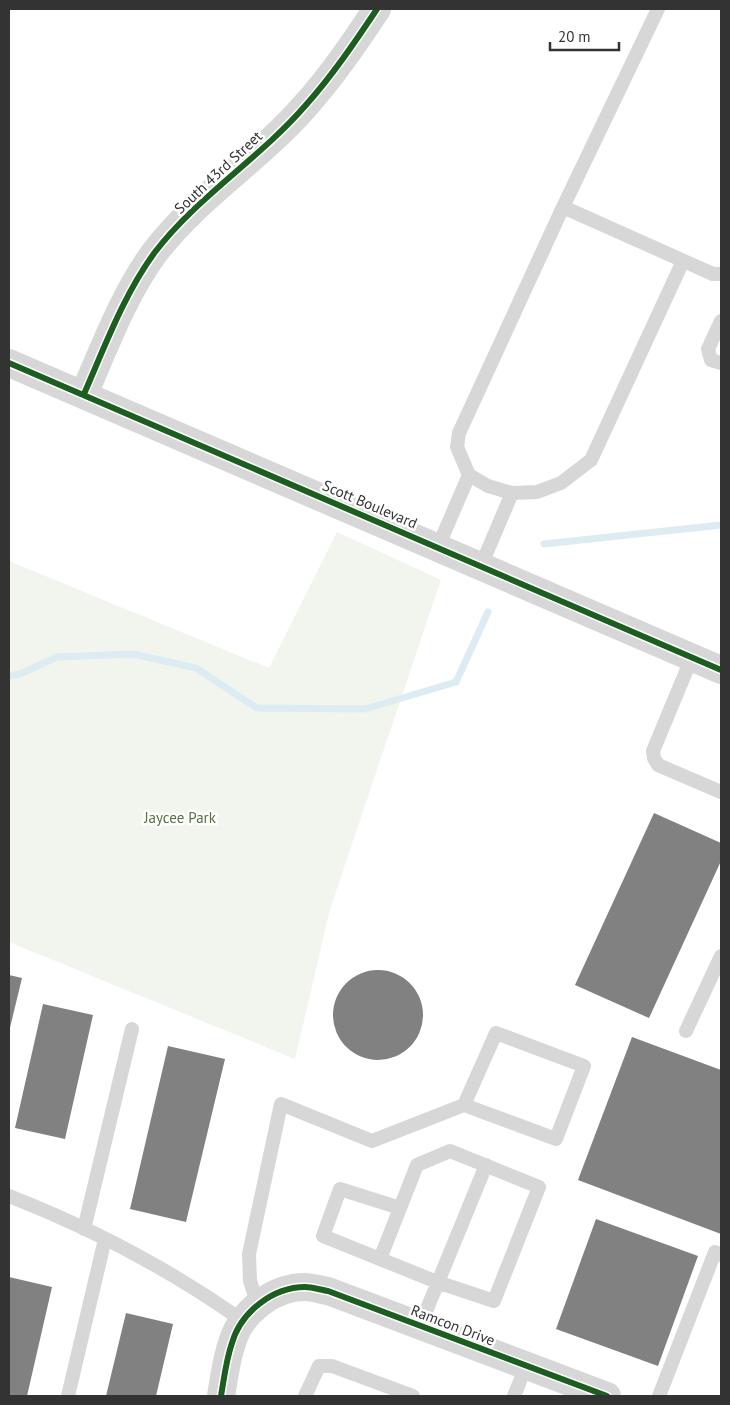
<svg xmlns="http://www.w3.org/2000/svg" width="730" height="1405" font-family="'PT Sans',sans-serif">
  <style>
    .green { fill: #f1f5ed }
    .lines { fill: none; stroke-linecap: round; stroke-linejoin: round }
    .stream { stroke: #ddebf3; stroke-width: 7 }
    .building { fill: #818181 }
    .service { stroke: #d7d7d7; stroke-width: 14 }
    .minor { stroke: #d7d7d7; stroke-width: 28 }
    .cycleway-casing { stroke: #fff; stroke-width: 9 }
    .cycleway { stroke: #1b5e20; stroke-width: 6 }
    .labels { text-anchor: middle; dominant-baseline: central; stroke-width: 5; stroke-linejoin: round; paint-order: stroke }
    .street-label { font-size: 15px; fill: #333; stroke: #fff }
    .park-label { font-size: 15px; fill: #56703f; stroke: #fff }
  </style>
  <rect width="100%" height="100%" fill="#fff"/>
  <path class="green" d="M 337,532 L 441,580 L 330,909 L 295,1059 L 9,942 L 9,561 L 269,668 Z"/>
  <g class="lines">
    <path class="stream" d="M 544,544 L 721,525
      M 9,676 L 20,674 L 57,657 L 133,654 L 196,668 L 257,708 L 365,709 L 456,682 L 488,612"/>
  </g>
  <path class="building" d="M 654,813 L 721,843 L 721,861 L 649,1018 L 575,985 Z
    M333 1015a45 45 0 1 1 90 0a45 45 0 1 1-90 0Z
    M 9,975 L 22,978 L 9,1032 Z
    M 43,1004 L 93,1015 L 65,1139 L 15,1128 Z
    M 632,1037 L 721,1070 L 721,1234 L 578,1180 Z
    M 168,1046 L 225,1059 L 186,1222 L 130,1209 Z
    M 596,1219 L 698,1256 L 658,1366 L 556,1329 Z
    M 9,1277 L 52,1287 L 27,1396 L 9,1396 Z
    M 126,1313 L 173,1324 L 156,1396 L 106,1396 Z"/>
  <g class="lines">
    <path class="service" d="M 563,207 L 658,9
      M 683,261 L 591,460 L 561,483 L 537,492 L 512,493 L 488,486 L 469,475 L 457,447 L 459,433 L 563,207 L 713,274 L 721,274
      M 721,321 L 708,349 L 711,360 L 721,363
      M 438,547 L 469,475
      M 481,566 L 512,493
      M 692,657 L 653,751 L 654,758 L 658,765 L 721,792
      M 686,1031 L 721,956
      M 9,1196 C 91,1228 171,1270 243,1321
      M 84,1229 L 132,1029
      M 380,1259 L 417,1165 L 450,1151 L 539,1187 L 494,1301 L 437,1282 L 323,1236 L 340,1189 L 400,1208
      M 258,1305 L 250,1281 L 249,1254 L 281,1104 L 372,1141 L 464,1105 L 496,1033 L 584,1066 L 556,1139 L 464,1105
      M 420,1326 L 486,1165
      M 68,1396 L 105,1239
      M 305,1396 L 319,1366 L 332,1366 L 413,1396
      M 514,1396 L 526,1366
      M 659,1396 L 715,1252 L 721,1255"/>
    <path class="minor" d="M 9,363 L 721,670
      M 84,394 C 105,346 124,294 155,252 C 197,197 260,158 305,106 C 332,76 355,42 377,9
      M 221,1396 C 224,1379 226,1360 232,1343 C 241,1312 273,1287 305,1287 C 312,1287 321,1290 328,1291 L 607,1396"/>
    <g class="cycleway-casing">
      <path id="cycleway" d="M 9,363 L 721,670
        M 84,394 C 105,346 124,294 155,252 C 197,197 260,158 305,106 C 332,76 355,42 377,9
        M 221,1396 C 224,1379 226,1360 232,1343 C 241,1312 273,1287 305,1287 C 312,1287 321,1290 328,1291 L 607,1396"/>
    </g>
    <use href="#cycleway" class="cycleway"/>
  </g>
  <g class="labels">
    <g class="street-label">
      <text transform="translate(218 172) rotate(-43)">South 43rd Street</text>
      <text transform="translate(370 504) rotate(23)">Scott Boulevard</text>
      <text transform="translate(453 1325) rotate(21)">Ramcon Drive</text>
    </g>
    <g class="park-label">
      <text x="180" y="817">Jaycee Park</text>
    </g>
  </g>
  <rect width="730" height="1405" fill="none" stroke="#333333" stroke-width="20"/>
  <path d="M550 42v8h69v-8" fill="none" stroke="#333333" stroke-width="2.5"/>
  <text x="558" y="42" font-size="15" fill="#333333" stroke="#ffffff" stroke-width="4" paint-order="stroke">20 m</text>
</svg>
